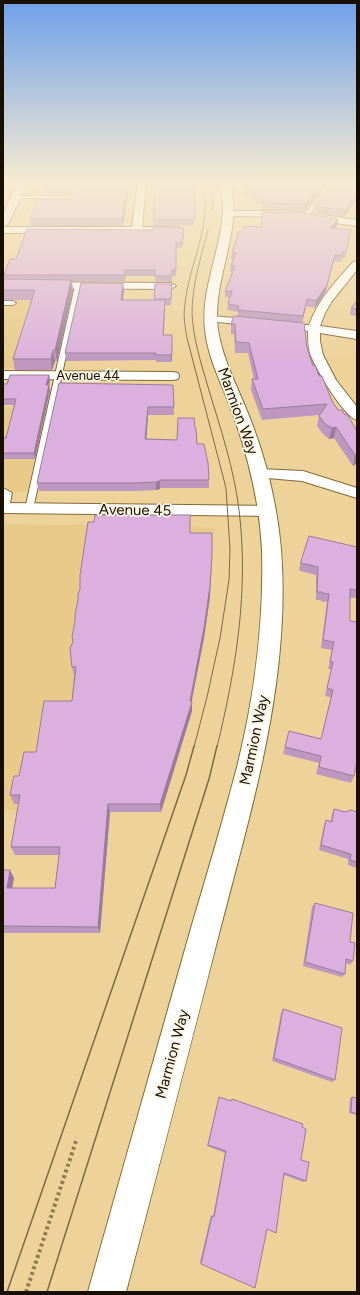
<svg xmlns="http://www.w3.org/2000/svg" width="360" height="1295" font-family="Figtree,sans-serif">
  <style>
    .built { fill: #e9ca89 }
    .lines { fill: none; stroke-linecap: round; stroke-linejoin: round }
    .service-casing { stroke: #836a34; stroke-width: 2 }
    .minor-casing { stroke: #836a34; stroke-width: 2 }
    .tertiary-casing { stroke: #836a34; stroke-width: 2 }
    .secondary-casing { stroke: #836a34; stroke-width: 2 }
    .path { stroke: #8f7c55; stroke-width: 4; stroke-dasharray: 3 3; stroke-linecap: butt }
    .service { fill: #fff; fill-rule: evenodd }
    .minor { fill: #fff; fill-rule: evenodd }
    .tertiary { fill: #fff; fill-rule: evenodd }
    .secondary { fill: #fff; fill-rule: evenodd }
    .tram-far1 { stroke: #7c6a48; stroke-width: 1 }
    .tram { stroke: #7c6a48; stroke-width: 1.5 }
    .wall { fill: #bd97bf }
    .shaded-wall { fill: #9a7b9b }
    .building { fill: #dcb0de; stroke: #9a7b9b }
    .labels { text-anchor: middle; dominant-baseline: central; stroke-width: 3.5; stroke-linejoin: round; paint-order: stroke }
    .far-street-label { font-size: 13px; fill: #190f00; stroke: #fdf5e4 }
    .street-label { font-size: 15px; fill: #190f00; stroke: #fdf5e4 }
  </style>
  <rect width="100%" height="100%" fill="#edd299"/>
  <path class="built" d="M 3,291 L 71,296 L 53,368 L 3,368 Z
    M 48,407 L 27,492 L 3,492 L 3,408 Z
    M 3,524 L 190,526 L 215,529 L 211,546 L 212,565 L 210,597 L 204,638 L 190,710 L 192,711 L 161,812 L 3,810 Z"/>
  <g class="lines">
    <g class="service-casing">
      <path id="service" d="M 330,183 L 334,183 L 311,213 L 301,216 L 301,214 L 307,211 Z
        M 15,196 L 72,196 L 74,197 L 70,204 L 65,203 L 69,198 L 16,198 Z
        M 78,284 L 81,286 L 33,509 L 29,511 L 25,509 L 75,286 Z
        M 3,301 L 13,301 L 16,303 L 13,305 L 3,305 Z
        M 3,488 L 12,493 L 9,508 L 5,510 L 3,510 L 4,494 Z"/>
    </g>
    <g class="minor-casing">
      <path id="minor" d="M 138,183 L 146,183 L 142,227 L 178,227 L 183,230 L 181,232 L 3,233 L 3,227 L 132,227 Z
        M 229,211 L 294,211 L 357,220 L 357,226 L 294,217 L 226,216 L 224,214 Z
        M 357,261 L 357,270 L 332,301 L 325,313 L 320,326 L 357,331 L 357,339 L 320,333 L 320,341 L 323,355 L 336,380 L 357,407 L 357,420 C 344,417 316,369 311,356 C 308,348 308,340 308,331 L 298,329 L 296,327 L 298,325 L 309,325 C 318,300 336,281 353,262 Z
        M 3,282 L 171,283 L 176,286 L 171,289 L 3,288 Z
        M 211,316 L 259,320 L 263,321 L 265,323 L 263,325 L 259,326 L 207,321 L 205,319 L 207,317 Z
        M 3,371 L 173,372 L 178,373 L 179,376 L 178,379 L 173,380 L 3,379 Z
        M 260,469 L 303,471 L 357,488 L 357,498 L 302,481 L 255,477 L 252,474 L 255,471 Z
        M 3,503 L 268,506 L 274,507 L 276,511 L 274,515 L 268,516 L 3,513 Z"/>
    </g>
    <g class="tertiary-casing">
      <path id="tertiary" d="M 220,183 L 230,183 C 244,230 211,280 218,330 C 223,362 240,391 251,421 C 267,462 277,505 281,549 C 291,678 253,803 221,926 C 190,1048 158,1170 126,1292 L 88,1292 C 122,1171 157,1049 191,928 C 207,874 223,821 237,767 C 254,699 264,622 262,551 C 260,505 249,460 234,417 C 224,388 208,360 205,330 C 199,280 233,231 220,183 Z"/>
    </g>
    <g class="secondary-casing">
      <path id="secondary" d="M 18,183 L 28,183 L 8,224 L 3,227 L 3,213 Z"/>
    </g>
    <path class="path" d="M 26,1292 L 77,1138"/>
    <use href="#service" class="service"/>
    <use href="#minor" class="minor"/>
    <use href="#tertiary" class="tertiary"/>
    <use href="#secondary" class="secondary"/>
    <path class="tram-far1" d="M 209,183 L 213,199 L 212,210
      M 208,230 C 201,257 192,285 192,313 C 193,338 201,363 208,387 C 220,427 234,468 239,510 C 249,590 236,669 217,747
      M 194,747 L 207,697 L 220,638 L 229,580 L 230,549 L 226,488 L 187,338 C 185,327 183,315 185,304 C 189,263 213,225 203,183"/>
    <path class="tram" d="M 7,1292 L 186,775 L 194,746
      M 47,1292 L 209,779 L 217,746"/>
  </g>
  <path class="wall" d="M 130,183 L 123,226 L 32,226 L 30,219 L 68,199 L 72,194 L 44,194 L 43,188 Z
    M 245,183 L 328,183 L 304,211 L 262,210 L 262,203 L 256,203 L 256,201 L 254,201 L 254,197 L 244,196 Z
    M 357,183 L 357,204 L 354,203 L 343,217 L 313,212 L 314,206 Z
    M 196,194 L 195,201 L 196,206 L 194,225 L 153,226 L 153,220 Z
    M 338,219 L 337,225 L 334,228 L 350,237 L 344,259 L 342,258 L 341,262 L 334,261 L 326,291 L 315,308 L 306,306 L 302,323 L 307,348 L 313,366 L 332,401 L 338,410 L 345,415 L 357,463 L 353,466 L 334,438 L 329,439 L 323,434 L 317,426 L 319,415 L 262,420 L 251,390 L 252,379 L 254,379 L 248,353 L 235,353 L 234,334 L 231,334 L 231,324 L 237,316 L 238,312 L 227,310 L 228,304 L 230,298 L 225,297 L 225,291 L 233,272 L 230,272 L 231,265 L 233,259 L 231,259 L 232,253 L 241,232 L 260,227 Z
    M 184,234 L 182,248 L 176,248 L 176,276 L 172,276 L 172,282 L 155,281 L 155,276 L 126,276 L 125,281 L 72,281 L 73,290 L 57,361 L 55,361 L 52,370 L 15,370 L 13,359 L 32,300 L 3,300 L 3,279 L 5,279 L 4,275 L 16,259 Z
    M 155,284 L 172,284 L 171,305 L 165,305 L 164,335 L 172,335 L 172,360 L 171,362 L 156,362 L 156,360 L 66,361 L 65,353 L 124,290 L 123,300 L 154,300 Z
    M 357,301 L 357,316 L 350,315 L 351,308 Z
    M 49,375 L 50,381 L 49,385 L 50,390 L 35,459 L 3,459 L 3,438 L 6,438 L 15,405 L 3,405 L 3,384 L 7,384 Z
    M 173,385 L 174,415 L 148,415 L 146,439 L 177,440 L 195,427 L 197,444 L 209,480 L 209,488 L 160,488 L 160,489 L 156,490 L 135,491 L 39,491 L 37,483 Z
    M 190,533 L 210,597 L 204,638 L 191,701 L 192,711 L 161,812 L 110,812 L 100,933 L 3,933 L 3,870 L 14,878 L 12,888 L 55,888 L 59,855 L 15,855 L 11,847 L 18,804 L 14,804 L 10,795 L 36,752 L 72,701 L 74,676 L 72,667 Z
    M 357,547 L 357,598 L 350,598 L 350,621 L 354,776 L 351,783 L 316,774 L 319,763 L 283,754 L 289,731 L 321,739 L 331,697 L 325,696 L 331,669 L 328,669 L 332,650 L 321,648 L 327,602 L 320,601 L 321,600 L 316,600 L 316,575 L 300,571 L 299,569 L 301,561 Z
    M 334,809 L 345,812 L 357,812 L 357,868 L 348,865 L 348,859 L 319,850 L 324,825 L 326,820 L 331,821 L 332,814 Z
    M 315,903 L 350,942 L 353,961 L 350,965 L 346,963 L 345,974 L 342,977 L 303,966 L 312,907 Z
    M 283,1009 L 335,1080 L 332,1082 L 272,1061 L 281,1013 Z
    M 219,1097 L 301,1160 L 306,1181 L 303,1182 L 284,1175 L 267,1229 L 201,1264 L 200,1262 L 211,1215 L 213,1216 L 225,1153 L 207,1146 Z
    M 352,1097 L 357,1098 L 357,1115 L 349,1113 L 350,1098 Z"/>
  <path class="shaded-wall" d="M 128,183 L 130,183 L 123,226 L 122,219 Z
    M 324,183 L 328,183 L 304,211 L 305,204 Z
    M 196,189 L 196,194 L 194,203 L 194,198 Z
    M 356,197 L 354,203 L 343,217 L 345,210 Z
    M 338,219 L 337,225 L 329,234 L 330,228 Z
    M 184,228 L 184,234 L 182,248 L 182,243 Z
    M 335,255 L 326,291 L 315,308 L 316,301 Z
    M 71,280 L 73,290 L 57,361 L 55,350 Z
    M 123,283 L 124,290 L 122,307 L 121,300 Z
    M 307,299 L 306,306 L 302,323 L 303,316 Z
    M 165,300 L 165,307 L 163,342 L 163,335 Z
    M 53,350 L 55,361 L 52,370 L 51,359 Z
    M 172,353 L 172,360 L 171,362 L 171,355 Z
    M 49,375 L 50,381 L 47,390 L 46,385 Z
    M 49,385 L 50,390 L 35,459 L 34,453 Z
    M 148,407 L 148,415 L 146,447 L 145,439 Z
    M 336,427 L 334,438 L 329,439 L 332,428 Z
    M 357,454 L 357,463 L 353,466 L 355,455 Z
    M 160,481 L 160,489 L 156,490 L 156,482 Z
    M 212,555 L 210,597 L 204,638 L 190,710 L 190,701 Z
    M 192,702 L 192,711 L 161,812 L 160,804 Z
    M 108,804 L 110,812 L 100,933 L 98,927 Z
    M 10,870 L 14,878 L 11,895 L 7,888 Z"/>
  <path class="building" d="M 45,183 L 128,183 L 122,219 L 30,219 L 38,199 L 68,199 L 75,191 L 71,188 L 43,188 Z
    M 155,183 L 196,183 L 196,189 L 194,198 L 196,206 L 195,219 L 153,220 Z
    M 245,183 L 324,183 L 305,204 L 262,203 L 263,197 L 257,197 L 257,195 L 255,195 L 255,190 L 245,190 Z
    M 332,183 L 357,183 L 357,197 L 356,197 L 345,210 L 314,206 Z
    M 262,212 L 295,212 L 338,219 L 330,228 L 351,230 L 346,252 L 343,252 L 342,255 L 335,255 L 327,285 L 316,301 L 307,299 L 303,316 L 238,310 L 239,306 L 228,304 L 232,291 L 225,291 L 235,266 L 231,265 L 236,253 L 232,253 L 239,231 L 241,232 L 245,226 L 261,227 Z
    M 153,228 L 184,228 L 182,243 L 176,243 L 176,270 L 172,270 L 172,276 L 155,276 L 155,270 L 125,270 L 125,275 L 4,275 L 10,259 L 16,259 L 27,229 L 153,230 Z
    M 3,279 L 71,280 L 55,350 L 53,350 L 51,359 L 13,359 L 35,290 L 3,290 Z
    M 81,283 L 123,283 L 121,300 L 165,300 L 163,335 L 172,335 L 172,353 L 171,355 L 155,355 L 156,353 L 65,353 Z
    M 155,284 L 172,284 L 171,299 L 154,299 Z
    M 357,301 L 357,309 L 351,308 Z
    M 234,316 L 304,323 L 307,348 L 313,366 L 315,365 L 319,376 L 322,376 L 332,401 L 338,410 L 342,410 L 345,415 L 347,414 L 357,431 L 357,454 L 355,455 L 336,427 L 332,428 L 325,424 L 319,416 L 327,404 L 263,409 L 252,379 L 258,379 L 249,343 L 236,342 L 235,324 L 231,324 Z
    M 10,375 L 49,375 L 46,385 L 49,385 L 34,453 L 3,453 L 3,438 L 6,438 L 16,399 L 3,399 L 3,384 L 7,384 Z
    M 59,383 L 173,385 L 174,407 L 148,407 L 145,439 L 177,440 L 178,418 L 194,418 L 195,427 L 196,429 L 197,444 L 204,444 L 208,463 L 209,480 L 160,480 L 160,481 L 156,482 L 135,483 L 37,483 Z
    M 95,515 L 190,515 L 190,533 L 212,533 L 212,555 L 210,586 L 204,628 L 190,701 L 192,702 L 160,804 L 108,804 L 98,927 L 3,926 L 3,870 L 10,870 L 7,888 L 55,888 L 60,847 L 11,847 L 20,795 L 10,795 L 14,776 L 19,776 L 24,752 L 36,752 L 44,701 L 72,701 L 76,667 L 72,667 L 70,648 L 73,642 L 72,637 L 75,621 L 75,615 L 78,600 L 78,594 L 80,589 L 80,575 L 88,522 L 94,522 Z
    M 309,536 L 357,547 L 357,590 L 350,589 L 350,621 L 357,622 L 357,761 L 354,776 L 319,767 L 321,756 L 285,747 L 289,731 L 321,739 L 333,690 L 327,688 L 333,662 L 330,661 L 334,642 L 323,640 L 329,594 L 322,593 L 323,592 L 317,592 L 318,567 L 301,563 L 301,561 Z
    M 334,809 L 345,812 L 351,810 L 357,812 L 357,862 L 350,860 L 351,854 L 321,845 L 326,820 L 332,822 Z
    M 315,903 L 353,913 L 350,942 L 355,943 L 353,961 L 346,959 L 345,974 L 305,962 Z
    M 283,1009 L 342,1028 L 335,1080 L 274,1058 Z
    M 219,1097 L 231,1101 L 232,1099 L 303,1124 L 302,1127 L 306,1129 L 301,1160 L 309,1162 L 306,1181 L 284,1173 L 276,1233 L 267,1229 L 255,1288 L 201,1264 L 212,1216 L 214,1217 L 226,1151 L 208,1145 Z
    M 352,1097 L 357,1098 L 357,1114 L 351,1112 Z"/>
  <linearGradient id="sky" x2="0" y2="1"><stop stop-color="#6da0ea"/><stop offset="0.5" stop-color="#f7ebd1"/><stop offset="1" stop-color="#f7ebd1" stop-opacity="0"/></linearGradient>
  <rect width="360" height="364" fill="url(#sky)"/>
  <g class="labels">
    <g class="far-street-label">
      <text x="88" y="375">Avenue 44</text>
    </g>
    <g class="street-label">
      <text transform="translate(238 411) rotate(70)">Marmion Way</text>
      <text transform="translate(135 510) rotate(1)">Avenue 45</text>
      <text transform="translate(254 740) rotate(-78)">Marmion Way</text>
      <text transform="translate(172 1054) rotate(-75)">Marmion Way</text>
    </g>
  </g>
  <rect width="360" height="1295" fill="none" stroke="#190f00" stroke-width="8"/>
</svg>
